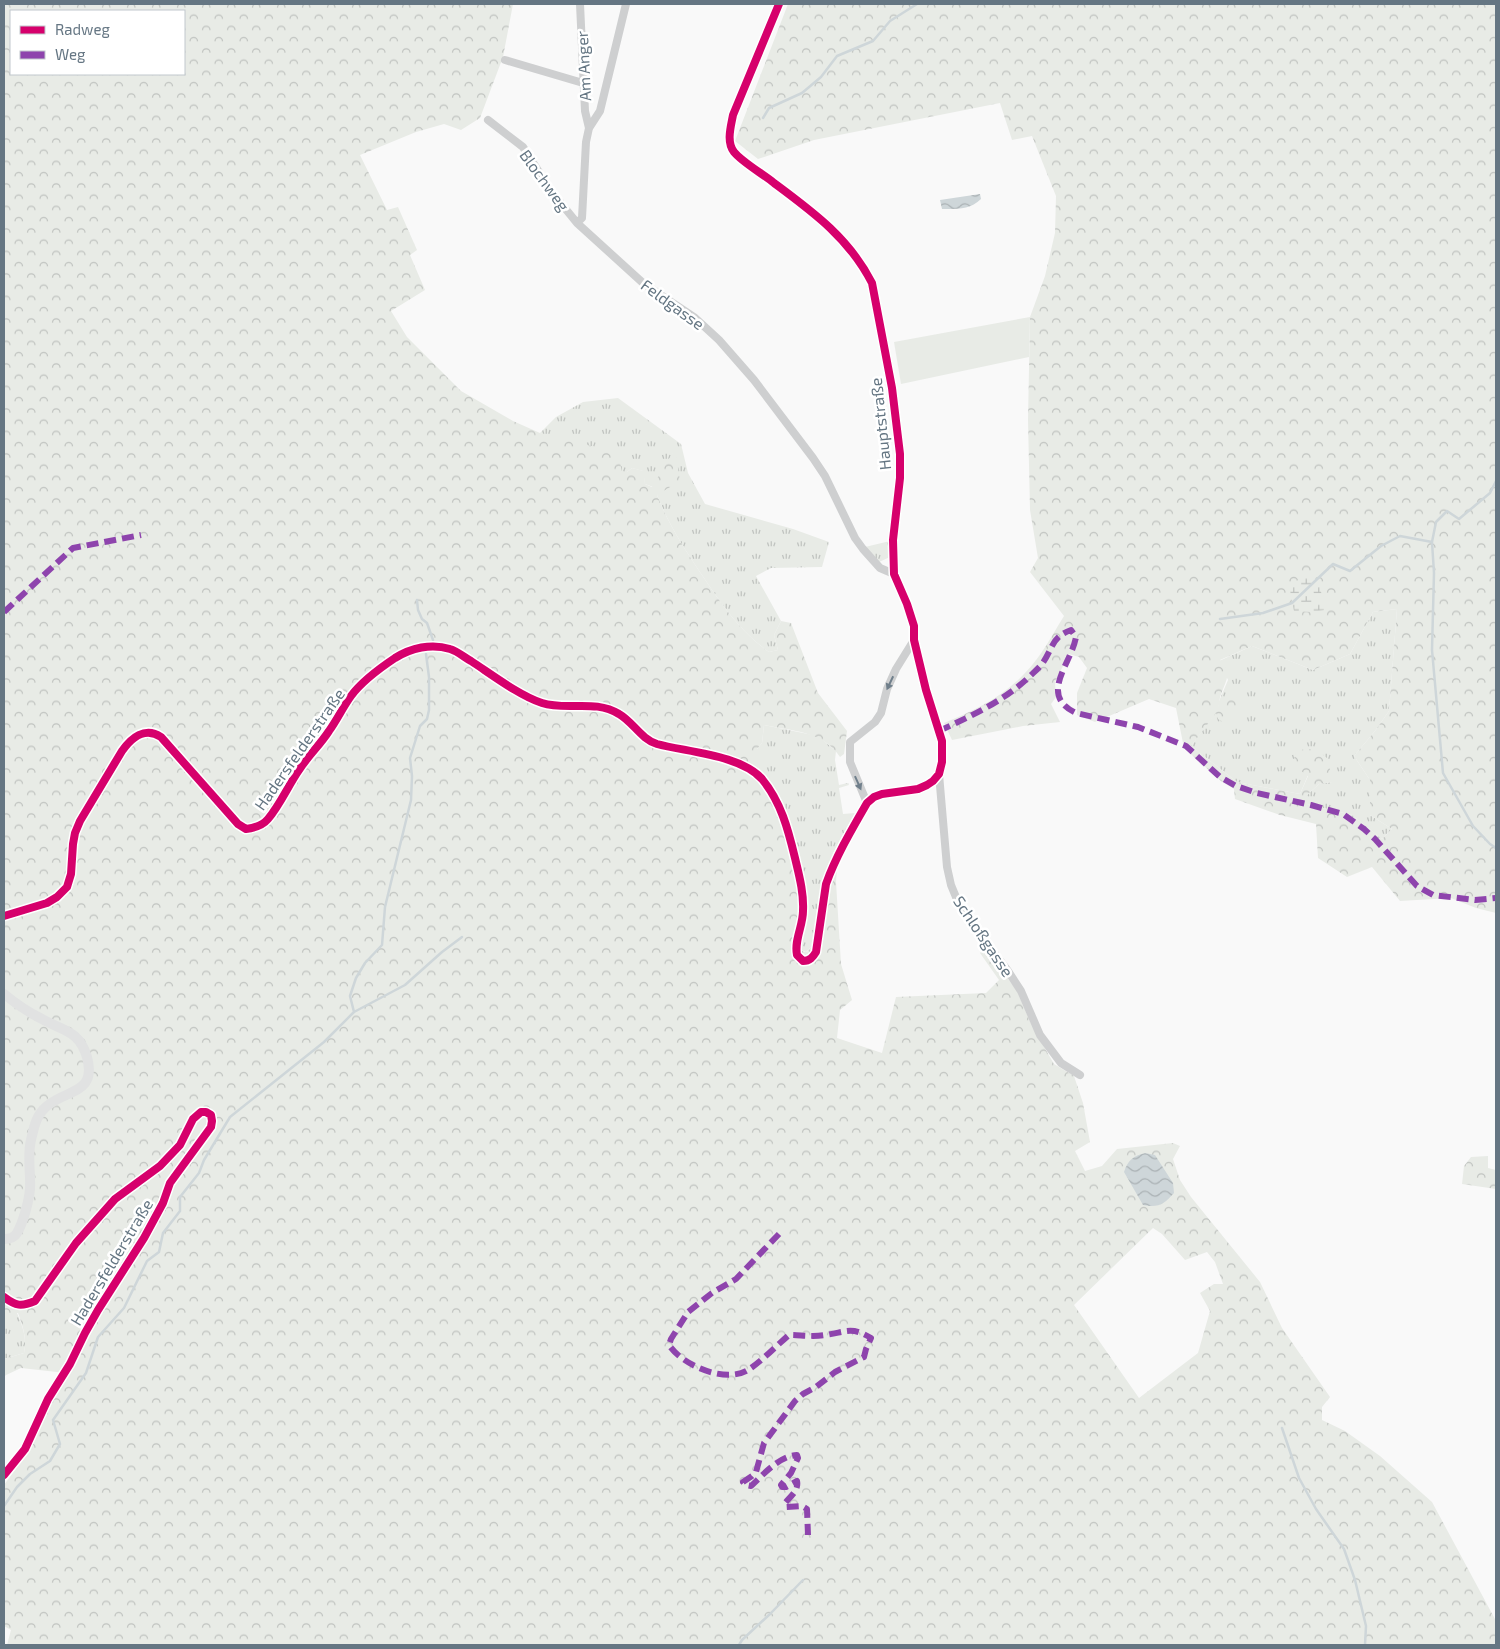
<svg xmlns="http://www.w3.org/2000/svg" width="1500" height="1649" font-family="'Exo 2',sans-serif">
  <style>
    .grass { fill: url(#grass-tufts) }
    .forest { fill: url(#forest-crowns); fill-rule: evenodd }
    .wetland { fill: url(#wetland-marsh) }
    .garden { fill: #e8ebe6 }
    .water { fill: url(#water-waves) }
    .lines { fill: none; stroke-linecap: round; stroke-linejoin: round }
    .stream { stroke: #ced6d9; stroke-width: 2.5 }
    .street { stroke: #cecfd0; stroke-width: 8 }
    .secondary { stroke: #e1e2e2; stroke-width: 10 }
    .quiet { stroke: #8e44ad; stroke-width: 6; stroke-dasharray: 12 6; stroke-linecap: butt }
    .cycleway-casing { stroke: #fff; stroke-width: 11 }
    .cycleway { stroke: #d6006c; stroke-width: 8 }
    .oneway { fill: #707f8b }
    .labels { text-anchor: middle; dominant-baseline: central; stroke-width: 5; stroke-linejoin: round; paint-order: stroke }
    .street-label { font-size: 16px; fill: #657683; stroke: #fff }
  </style>
  <defs>
    <pattern id="grass-tufts" width="24" height="20" patternUnits="userSpaceOnUse" patternTransform="scale(1.25)"><rect width="24" height="20" fill="#e8ebe6"/><path d="M3 7l-1-3M5 7V3M7 7l1-3M15 17l-1-3M17 17v-4M19 17l1-3" fill="none" stroke="#c0c3c0"/></pattern>
    <pattern id="forest-crowns" width="20" height="18" patternUnits="userSpaceOnUse" patternTransform="scale(1.25)"><rect width="20" height="18" fill="#e8ebe6"/><path d="M2 6a3 3 0 1 1 6 0M12 15a3 3 0 1 1 6 0" fill="none" stroke="#c0c3c0"/></pattern>
    <pattern id="wetland-marsh" width="20" height="14" patternUnits="userSpaceOnUse" patternTransform="scale(1.25)"><rect width="20" height="14" fill="#e8ebe6"/><path d="M1 5h8M5 5V1M11 12h8M15 12V8" fill="none" stroke="#c0c3c0"/></pattern>
    <pattern id="water-waves" width="16" height="10" patternUnits="userSpaceOnUse" patternTransform="scale(1.25)"><rect width="16" height="10" fill="#ced6d9"/><path d="M0 5q4-4 8 0t8 0" fill="none" stroke="#abb2b5"/></pattern>
  </defs>
  <rect width="100%" height="100%" fill="#f9f9f9"/>
  <path class="grass" d="M 618,398 L 681,444 L 688,473 L 705,504 L 793,529 L 829,542 L 822,567 L 771,568 L 756,576 L 781,621 L 774,635 L 778,650 L 769,652 C 742,633 724,608 706,581 C 687,553 669,526 657,495 L 675,450 L 653,487 L 645,484 L 643,471 L 632,468 L 627,472 L 622,472 L 540,433 L 556,417 L 583,402 Z
    M 890,541 L 890,557 L 879,562 L 865,547 Z
    M 1397,609 L 1389,711 L 1375,731 L 1354,756 L 1370,780 L 1370,815 L 1392,829 L 1382,839 L 1352,815 L 1307,804 L 1307,795 L 1319,784 L 1332,782 L 1308,775 L 1300,794 L 1237,782 L 1191,746 L 1219,708 L 1219,701 L 1228,680 L 1219,661 L 1252,646 L 1313,670 L 1350,654 L 1373,612 Z
    M 764,725 L 818,736 L 836,751 L 835,760 L 839,785 L 848,783 L 849,785 L 839,788 L 843,814 L 855,813 L 833,853 L 822,891 L 811,947 L 806,952 L 801,950 L 764,775 L 758,767 L 757,749 L 762,743 Z
    M 4,1313 L 17,1313 C 23,1327 27,1338 24,1353 L 4,1359 Z"/>
  <path class="forest" d="M 4,4 L 513,4 L 503,57 L 480,118 L 461,130 L 444,124 L 416,132 L 360,155 L 387,210 L 398,207 L 417,250 L 410,255 L 425,290 L 391,311 L 407,337 L 461,391 L 513,421 L 540,433 L 603,449 L 620,462 L 622,472 L 627,472 L 632,468 L 644,471 L 645,484 L 652,487 L 675,449 L 680,481 L 657,495 C 669,526 687,553 706,581 C 724,608 742,633 769,652 L 778,650 L 774,635 L 781,621 L 791,623 L 818,693 L 847,731 L 844,754 L 840,757 C 824,731 791,731 764,725 L 762,743 L 757,749 L 763,758 L 764,762 L 758,768 L 764,775 L 803,875 L 800,942 L 801,950 L 804,952 L 807,952 L 811,947 L 822,891 L 833,853 L 838,855 L 836,882 L 841,964 L 852,1000 L 840,1010 L 837,1038 L 882,1053 L 896,997 L 986,993 L 999,980 L 980,953 L 985,947 L 1017,991 L 1032,1026 L 1054,1064 L 1074,1076 L 1083,1103 L 1090,1142 L 1075,1151 L 1085,1171 L 1102,1166 L 1117,1149 L 1173,1143 L 1180,1146 L 1173,1159 L 1180,1180 L 1191,1197 L 1260,1282 L 1282,1328 L 1330,1397 L 1322,1407 L 1322,1420 L 1345,1431 L 1380,1456 L 1432,1502 L 1496,1621 L 1496,1645 L 7,1645 L 11,1630 L 4,1626 L 4,1485 L 25,1456 L 44,1413 L 66,1373 L 21,1368 L 4,1376 L 4,1359 L 24,1353 C 27,1338 23,1327 18,1313 L 4,1313 ZM 11,11 L 184,11 L 184,74 L 11,74 ZM 1153,1228 L 1162,1234 L 1185,1260 L 1207,1252 L 1215,1262 L 1223,1284 L 1214,1284 L 1200,1293 L 1210,1311 L 1198,1353 L 1139,1398 L 1074,1305 Z
    M 788,4 L 1496,4 L 1496,913 L 1476,908 L 1451,898 L 1400,901 L 1372,867 L 1347,877 L 1318,858 L 1316,824 L 1280,815 L 1235,799 L 1234,789 L 1221,781 L 1184,748 L 1176,708 L 1149,699 L 1095,722 L 1077,715 L 1077,693 L 1087,668 L 1079,657 L 1069,654 L 1055,682 L 1056,697 L 1051,704 L 1060,722 L 1023,726 L 952,740 L 944,723 C 974,711 1003,697 1025,673 C 1041,657 1052,635 1064,616 L 1030,572 L 1038,558 L 1030,510 L 1028,420 L 1030,317 L 1045,276 L 1055,233 L 1056,196 L 1032,136 L 1012,140 L 1000,103 L 814,140 L 758,159 L 735,141 ZM 1397,609 L 1389,711 L 1375,731 L 1354,756 L 1370,780 L 1370,815 L 1392,829 L 1382,839 L 1352,815 L 1307,804 L 1307,795 L 1319,784 L 1333,782 L 1327,758 L 1315,749 L 1296,750 L 1293,765 L 1308,776 L 1300,794 L 1237,782 L 1191,746 L 1216,713 L 1218,719 L 1225,723 C 1234,719 1238,712 1243,704 L 1231,693 L 1219,707 C 1218,694 1228,684 1228,670 L 1220,660 L 1252,646 L 1313,670 L 1350,654 L 1373,612 Z
    M 1488,1156 L 1488,1168 L 1496,1170 L 1496,1189 L 1462,1184 L 1464,1166 L 1471,1157 Z"/>
  <path class="wetland" d="M 1314,576 L 1320,587 L 1325,610 L 1312,612 L 1294,611 L 1289,585 L 1300,579 Z"/>
  <path class="garden" d="M 1030,317 L 1029,357 L 901,384 L 894,342 Z"/>
  <path class="water" d="M 980,194 L 981,199 C 970,210 957,209 942,209 L 940,200 Z
    M 1145,1153 L 1155,1155 L 1173,1183 L 1174,1193 C 1164,1204 1159,1208 1143,1205 L 1124,1172 C 1128,1160 1133,1156 1145,1153 Z"/>
  <g class="lines">
    <path class="stream" d="M 763,118 L 769,108 L 802,93 L 821,77 L 837,56 L 873,41 L 890,21 L 917,4
      M 1496,481 L 1490,493 L 1459,519 L 1447,511 L 1436,522 L 1432,542 L 1434,573 L 1432,650 L 1443,773 L 1473,826 L 1490,844 L 1496,848
      M 417,600 L 418,610 L 422,619 L 427,623 L 433,640
      M 1220,619 L 1263,613 L 1292,603 L 1333,564 L 1350,571 L 1381,546 L 1400,536 L 1432,542
      M 354,1012 L 350,996 L 356,978 L 365,963 L 382,945 L 385,907 L 411,800 L 412,776 L 410,758 L 420,726 L 427,719 L 429,710 L 429,677 L 426,654
      M 1282,1428 L 1299,1478 L 1316,1509 L 1344,1549 L 1355,1580 L 1366,1626 L 1365,1645
      M 4,1506 L 17,1487 L 30,1474 L 50,1461 L 60,1444 L 53,1420 L 86,1373 L 98,1337 L 124,1308 L 147,1261 L 159,1252 L 163,1233 L 180,1211 L 180,1197 L 199,1173 L 204,1160 L 230,1117 L 324,1042 L 354,1012 L 405,985 L 442,952 L 462,937
      M 739,1645 L 742,1640 L 770,1614 L 803,1580"/>
    <path class="street" d="M 580,4 L 585,111 L 589,128
      M 505,60 L 583,83
      M 488,120 L 523,147 L 551,191 L 577,223 L 643,283 L 694,317 L 719,340 L 754,380 L 813,458 L 825,476 L 855,538 L 863,549 L 880,568 L 894,574
      M 577,223 L 582,218 L 586,142 L 589,128 L 600,111 L 626,4
      M 939,774 L 947,867 L 951,885 L 958,902 L 972,924 L 1008,971 L 1021,991 L 1040,1035 L 1061,1063 L 1080,1075
      M 867,803 L 850,762 L 850,742 L 875,722 L 881,713 L 887,689 L 896,669 L 914,640"/>
    <path class="secondary" d="M 4,916 L 47,903 L 57,897 L 67,887 L 71,874 L 73,844 L 75,833 L 80,821 L 122,751 C 131,738 145,726 161,737 L 238,824 L 246,829 C 254,828 263,825 268,819 C 280,805 288,786 299,770 C 308,756 320,745 329,731 C 337,720 343,707 351,696 C 362,681 380,668 395,658 C 411,648 431,643 450,649 C 457,651 464,657 471,661 C 491,674 520,696 542,703 C 567,711 595,699 619,714 C 633,722 641,739 657,744 C 687,752 741,755 762,779 C 781,802 788,829 795,858 C 799,875 804,893 803,911 C 803,926 794,940 797,955 L 803,961 C 810,961 813,957 816,952 L 826,884 C 836,856 852,829 867,803 L 874,797 L 882,794 L 918,789 L 927,785 L 933,781 L 939,774 L 942,762 L 942,741 L 926,690 L 914,640 L 914,626 L 907,604 L 894,574 L 893,540 L 900,478 L 900,454 L 892,388 L 872,283 C 849,238 813,212 774,183 C 763,174 742,162 734,152 C 726,142 731,126 733,115 L 779,4
      M 4,994 C 16,1004 28,1012 42,1019 C 63,1031 79,1030 87,1057 C 97,1094 67,1089 47,1106 C 36,1115 34,1127 31,1140 C 27,1156 31,1173 30,1189 C 29,1201 23,1223 17,1233 C 14,1238 9,1239 4,1239
      M 4,1297 C 16,1306 21,1307 35,1301 L 76,1243 L 115,1199 L 160,1166 L 180,1145 L 193,1119 L 201,1112 L 206,1112 L 211,1115 L 212,1121 L 211,1127 L 170,1183 L 163,1203 L 144,1238 L 98,1310 L 85,1333 L 70,1364 L 48,1399 L 25,1449 L 4,1475"/>
    <path class="quiet" d="M 4,612 L 73,548 L 141,535
      M 939,731 C 971,716 1002,702 1028,678 C 1033,673 1038,669 1042,664 C 1053,649 1051,637 1071,630 L 1076,637 C 1071,665 1038,695 1076,713 L 1138,727 L 1186,746 L 1220,777 L 1236,786 L 1257,793 L 1311,805 L 1343,814 L 1364,829 L 1375,839 L 1417,886 L 1433,895 L 1475,900 L 1496,898
      M 779,1234 L 736,1279 L 712,1293 L 688,1312 L 671,1339 L 669,1345 C 682,1365 725,1384 748,1370 C 762,1361 776,1346 789,1335 C 801,1335 813,1337 825,1335 C 847,1332 851,1326 871,1338 L 866,1349 L 864,1357 L 835,1372 L 816,1387 L 803,1394 L 795,1401 L 764,1443 L 756,1472 L 752,1476 L 743,1482 L 746,1485 L 751,1486 C 763,1475 779,1456 797,1455 L 798,1458 L 791,1473 L 781,1485 L 782,1487 L 786,1487 L 797,1481 C 799,1490 791,1496 785,1503 L 786,1507 L 802,1506 L 807,1509 L 808,1535"/>
    <g class="cycleway-casing">
      <path id="cycleway" d="M 4,916 L 47,903 L 57,897 L 67,887 L 71,874 L 73,844 L 75,833 L 80,821 L 122,751 C 131,738 145,726 161,737 L 238,824 L 246,829 C 254,828 263,825 268,819 C 280,805 288,786 299,770 C 308,756 320,745 329,731 C 337,720 343,707 351,696 C 362,681 380,668 395,658 C 411,648 431,643 450,649 C 457,651 464,657 471,661 C 491,674 520,696 542,703 C 567,711 595,699 619,714 C 633,722 641,739 657,744 C 687,752 741,755 762,779 C 781,802 788,829 795,858 C 799,875 804,893 803,911 C 803,926 794,940 797,955 L 803,961 C 810,961 813,957 816,952 L 826,884 C 836,856 852,829 867,803 L 874,797 L 882,794 L 918,789 L 927,785 L 933,781 L 939,774 L 942,762 L 942,741 L 926,690 L 914,640 L 914,626 L 907,604 L 894,574 L 893,540 L 900,478 L 900,454 L 892,388 L 872,283 C 849,238 813,212 774,183 C 763,174 742,162 734,152 C 726,142 731,126 733,115 L 779,4
        M 4,1297 C 16,1306 21,1307 35,1301 L 76,1243 L 115,1199 L 160,1166 L 180,1145 L 193,1119 L 201,1112 L 206,1112 L 211,1115 L 212,1121 L 211,1127 L 170,1183 L 163,1203 L 144,1238 L 98,1310 L 85,1333 L 70,1364 L 48,1399 L 25,1449 L 4,1475"/>
    </g>
    <use href="#cycleway" class="cycleway"/>
  </g>
  <defs><path id="oneway-solid" d="M-6-.8H1V-3.2L6.5 0L1 3.2V.8H-6Z" transform="scale(1.25)"/></defs>
  <g class="oneway">
    <use href="#oneway-solid" transform="translate(890 683) rotate(115)"/>
    <use href="#oneway-solid" transform="translate(858 783) rotate(66)"/>
  </g>
  <g class="labels">
    <g class="street-label">
      <text transform="translate(583 66) rotate(-93)">Am Anger</text>
      <text transform="translate(545 180) rotate(54)">Blochweg</text>
      <text transform="translate(673 304) rotate(36)">Feldgasse</text>
      <text transform="translate(880 424) rotate(-96)">Hauptstraße</text>
      <text transform="translate(299 749) rotate(-55)">Hadersfelderstraße</text>
      <text transform="translate(984 936) rotate(56)">Schloßgasse</text>
      <text transform="translate(111 1262) rotate(-59)">Hadersfelderstraße</text>
    </g>
  </g>
  <rect width="1500" height="1649" fill="none" stroke="#657683" stroke-width="10"/>
  <rect x="10" y="10" width="175" height="65" fill="#ffffff" stroke="#c1c8cd"/>
  <rect x="20" y="26" width="25" height="8" fill="#d6006c" stroke="#c1c8cd"/>
  <text x="55" y="35" font-size="15" fill="#657683">Radweg</text>
  <rect x="20" y="51" width="25" height="8" fill="#8e44ad" stroke="#c1c8cd"/>
  <text x="55" y="60" font-size="15" fill="#657683">Weg</text>
</svg>
